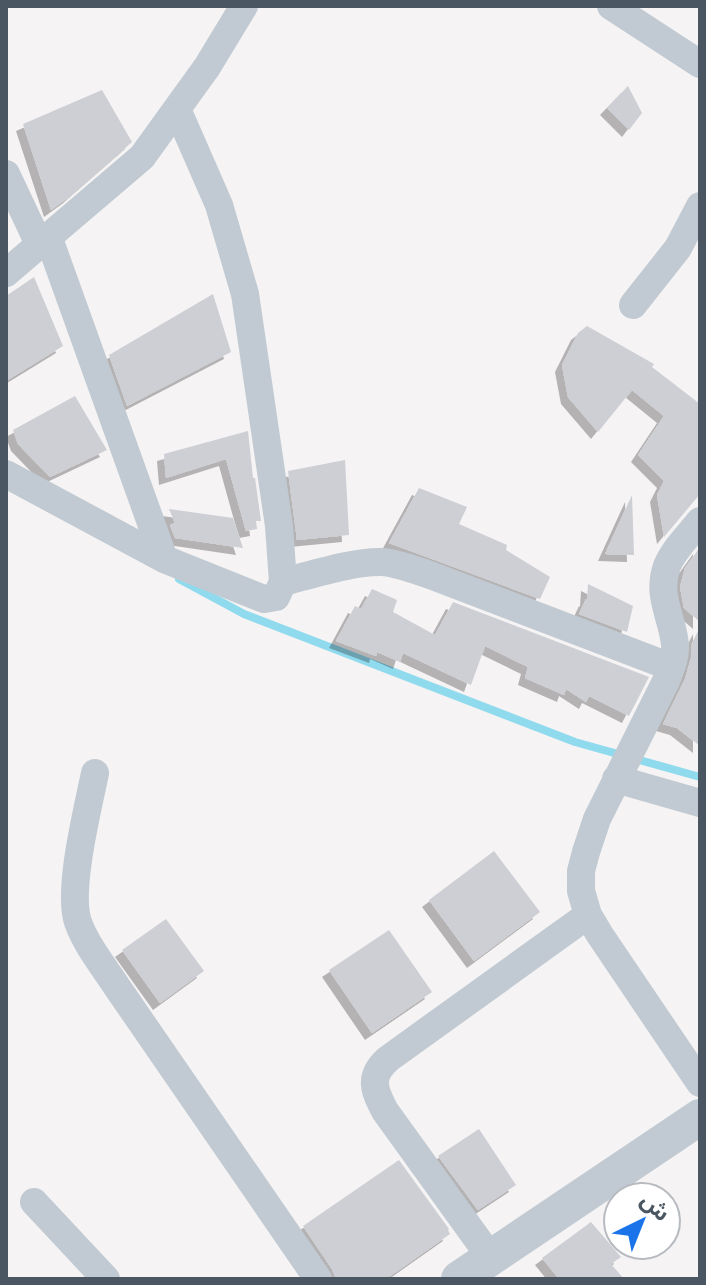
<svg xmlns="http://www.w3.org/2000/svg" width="706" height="1285" font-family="'Source Sans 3','Noto Sans Arabic',sans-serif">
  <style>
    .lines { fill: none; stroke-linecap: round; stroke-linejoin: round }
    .stream { stroke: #90daee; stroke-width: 8 }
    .building { fill: #cdcfd5; filter: url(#shadow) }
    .minor { stroke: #c1cad2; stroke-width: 28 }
    .tertiary { stroke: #c1cad2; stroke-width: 36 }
  </style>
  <defs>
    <filter id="shadow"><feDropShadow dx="-7" dy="7" stdDeviation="0" flood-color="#0004"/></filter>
  </defs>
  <rect width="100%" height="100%" fill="#f5f3f3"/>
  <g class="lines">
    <path class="stream" d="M 179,579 L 244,614 L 575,742 L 700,777"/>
  </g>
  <path class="building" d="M 628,86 L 642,113 L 629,130 L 607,108 Z
    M 102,90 L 132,142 L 69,197 L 51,210 L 23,124 Z
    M 34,277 L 63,346 L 6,381 L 6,296 Z
    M 213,294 L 231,352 L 127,406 L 109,355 Z
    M 587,326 L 654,364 L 652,367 L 700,404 L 700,494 L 664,537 L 657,495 L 664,481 L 638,455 L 664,416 L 632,390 L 598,432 L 568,397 L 562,365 L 578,333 Z
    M 75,396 L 107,450 L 50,477 L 18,444 L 13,430 Z
    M 248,431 L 253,478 L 255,478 L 261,521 L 256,521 L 257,529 L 246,531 L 226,459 L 166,478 L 164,454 Z
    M 345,460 L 349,535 L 297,540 L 288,471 Z
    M 419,488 L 467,507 L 459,524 L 507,545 L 506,550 L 550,577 L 540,599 L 389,543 Z
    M 632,495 L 634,555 L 605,554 Z
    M 169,509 L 233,518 L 243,548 L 175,538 L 170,525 L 175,523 Z
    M 700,547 L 700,622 L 684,608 L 680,587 L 685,568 Z
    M 588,584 L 633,606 L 627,632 L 579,614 L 586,599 L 587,600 Z
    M 372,589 L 397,600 L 393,612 L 435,635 L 453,602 L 649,677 L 629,716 L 589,696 L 586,702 L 566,689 L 564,695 L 525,678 L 528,667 L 485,646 L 471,685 L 403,653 L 400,662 L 377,652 L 376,656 L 336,641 L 355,606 L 361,609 Z
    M 700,627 L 700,746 L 677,728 L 663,724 L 685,679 L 691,658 L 692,643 Z
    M 494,851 L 540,912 L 474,961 L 429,900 Z
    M 166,919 L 204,971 L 160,1003 L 122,950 Z
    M 389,930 L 432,992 L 372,1033 L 329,970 Z
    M 479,1129 L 516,1185 L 478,1210 L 438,1156 Z
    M 399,1160 L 449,1229 L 448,1230 L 450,1234 L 386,1279 L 336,1279 L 332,1269 L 303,1226 Z
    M 591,1222 L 621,1257 L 611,1264 L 624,1279 L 559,1279 L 542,1258 Z"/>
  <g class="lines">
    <path class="minor" d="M 611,6 L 700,64
      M 6,174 L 39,244
      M 48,236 L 164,559
      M 6,273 L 142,157 L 207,67 L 244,6
      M 633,305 L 678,248 L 700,206
      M 6,474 L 164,559 L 264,599 L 276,597 L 283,582 L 279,526 L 245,294 L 219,205 L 177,109
      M 700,521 C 689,535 674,549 667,566 C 656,596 673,618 675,645 C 676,658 670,670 666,681 L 597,819 L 586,852 L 581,871 L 581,891 L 588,915 L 600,935 L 700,1083
      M 283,582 C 311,575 354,561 382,562 C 398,563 415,570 430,575 L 671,667
      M 95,773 C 88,808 67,890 78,922 C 86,945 104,967 117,987 L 318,1279
      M 616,779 L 700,803
      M 34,1202 L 106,1279
      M 491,1258 L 385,1111 C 374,1090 368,1077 388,1059 L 588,915"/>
    <path class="tertiary" d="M 459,1279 L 700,1117"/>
  </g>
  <rect width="706" height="1285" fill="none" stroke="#4a5661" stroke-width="16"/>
  <g transform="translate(642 1221) rotate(43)"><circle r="38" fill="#ffffff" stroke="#b7bbc0" stroke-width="2"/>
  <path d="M0-6L14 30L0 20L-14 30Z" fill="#1a73e8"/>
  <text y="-12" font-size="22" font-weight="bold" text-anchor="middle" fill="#4a5661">ش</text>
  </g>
</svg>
